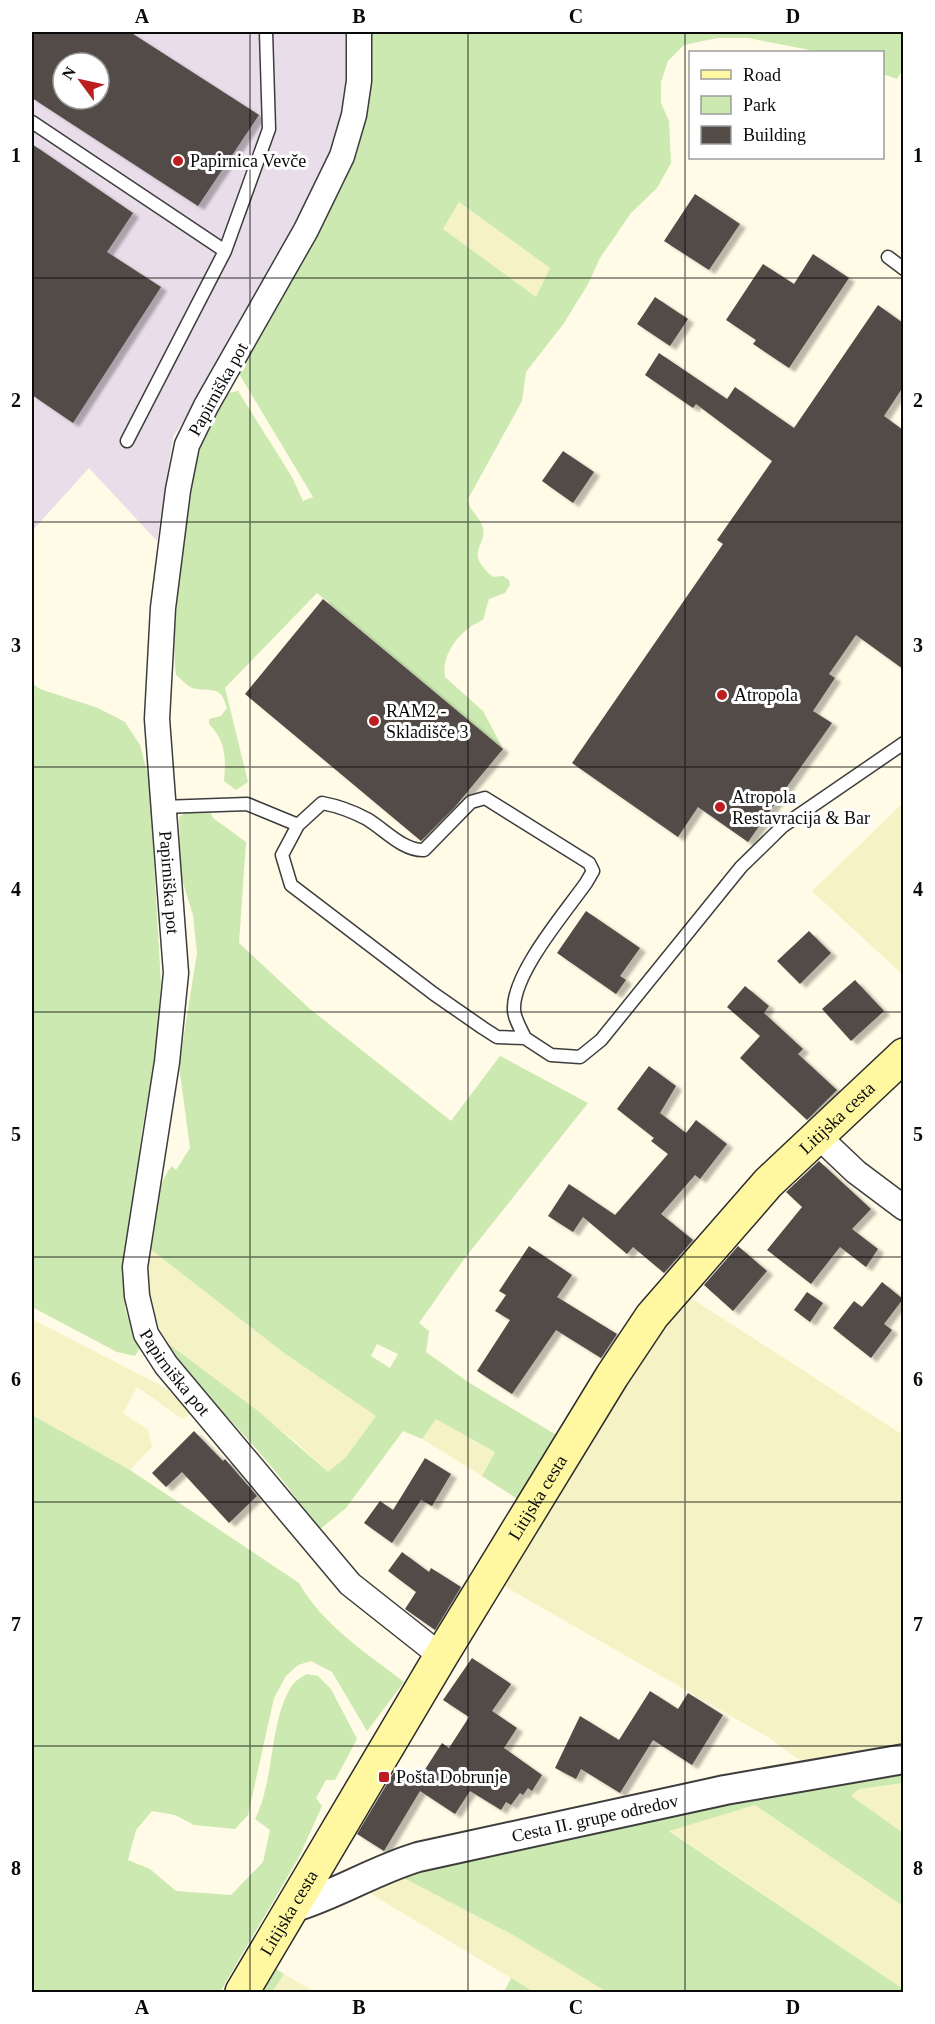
<svg xmlns="http://www.w3.org/2000/svg" width="935" height="2024" font-family="'Times New Roman',serif">
  <style>
    .industrial { fill: #e9ddea; fill-rule: evenodd }
    .farmland { fill: #f5f3c6 }
    .green { fill: #cbe9b0; fill-rule: evenodd }
    .building { fill: #524b46; fill-rule: evenodd; filter: url(#shadow) }
    .lines { fill: none; stroke-linecap: round; stroke-linejoin: round }
    .service-casing { stroke: #3d3d3d; stroke-width: 15 }
    .minor-casing { stroke: #3d3d3d; stroke-width: 27 }
    .tertiary-casing { stroke: #3d3d3d; stroke-width: 32 }
    .secondary-casing { stroke: #2c2c2c; stroke-width: 36 }
    .service { stroke: #fff; stroke-width: 12 }
    .minor { stroke: #fff; stroke-width: 24 }
    .tertiary { stroke: #fff; stroke-width: 28 }
    .secondary { stroke: #fff8a1; stroke-width: 33 }
    .grid { fill: none; stroke: #0a0a0a; stroke-width: 1.5; stroke-opacity: 0.55 }
    .poi-dot { fill: #bd1e20; stroke: #fff; stroke-width: 2 }
    .labels { text-anchor: middle; dominant-baseline: central; stroke-width: 6; stroke-linejoin: round; paint-order: stroke }
    .poi-label { font-size: 18px; fill: #0a0a0a; stroke: #fff; text-anchor: start }
    .street-label { font-size: 18px; fill: #0a0a0a; stroke: #fff }
    .neatline { fill: none; stroke: #0a0a0a; stroke-width: 2 }
    .grid-label { font-size: 20px; text-anchor: middle; font-weight: bold; fill: #0a0a0a }
  </style>
  <defs>
    <filter id="shadow"><feDropShadow dx="6" dy="4" stdDeviation="1.5" flood-color="#0004"/></filter>
  </defs>
  <rect width="100%" height="100%" fill="#fffbe6"/>
  <path class="industrial" d="M 32,32 L 348,32 L 348,94 L 332,152 L 224,357 L 173,437 L 157,541 L 89,468 L 32,531 ZM 63,63 L 99,63 L 99,99 L 63,99 Z"/>
  <path class="farmland" d="M 459,202 L 550,268 L 536,298 L 443,229 Z
    M 903,803 L 903,975 L 812,891 Z
    M 149,1248 L 284,1353 L 376,1416 L 346,1457 L 328,1472 L 295,1441 L 166,1346 L 151,1306 L 147,1260 Z
    M 688,1296 L 903,1435 L 903,1747 L 806,1761 L 796,1758 L 771,1739 L 504,1586 L 640,1358 Z
    M 32,1319 L 164,1387 L 193,1413 L 182,1419 L 137,1387 L 123,1413 L 148,1430 L 152,1447 L 130,1470 L 32,1415 Z
    M 436,1419 L 495,1452 L 482,1476 L 422,1439 Z
    M 903,1783 L 903,1833 L 850,1797 L 859,1789 Z
    M 755,1805 L 903,1906 L 903,1989 L 669,1830 Z
    M 400,1876 L 513,1935 L 607,1992 L 534,1992 L 366,1891 Z
    M 284,1974 L 315,1992 L 272,1992 Z"/>
  <path class="green" d="M 370,32 L 903,32 L 903,69 L 897,79 L 883,74 L 882,52 L 820,52 L 748,38 L 717,38 L 684,45 L 668,61 L 661,82 L 661,103 L 669,121 L 671,163 L 657,188 L 631,213 L 600,258 L 588,284 L 564,323 L 526,372 L 522,401 L 468,499 C 469,510 476,513 481,523 C 492,546 460,549 493,577 L 503,576 L 509,580 L 510,585 L 505,593 L 489,599 L 483,620 C 461,629 441,653 445,677 L 483,711 L 503,749 L 317,593 L 225,688 L 248,782 L 236,790 L 224,781 C 226,758 226,741 209,724 L 209,719 L 221,716 L 227,708 C 220,683 211,693 192,688 C 187,686 181,679 176,675 C 172,644 176,614 179,583 C 185,517 189,449 228,393 L 238,391 L 292,477 L 303,501 L 313,497 L 238,372 L 270,319 L 345,181 L 358,149 L 367,106 ZM 459,202 L 550,268 L 536,297 L 443,229 Z
    M 32,683 L 40,689 L 98,708 L 125,722 L 140,745 L 149,779 L 161,984 L 155,1056 L 142,1130 L 124,1276 L 125,1309 L 139,1349 L 135,1356 L 117,1352 L 32,1307 Z
    M 190,810 L 210,812 L 213,818 L 246,842 L 239,943 L 310,1009 L 451,1121 L 500,1056 L 588,1103 L 464,1259 L 419,1323 L 429,1331 L 426,1352 L 468,1382 L 558,1436 L 522,1502 L 482,1476 L 495,1452 L 436,1419 L 422,1439 L 403,1431 L 346,1508 L 319,1530 C 296,1496 270,1463 242,1433 C 216,1404 189,1378 166,1346 L 170,1345 L 258,1411 L 328,1472 L 346,1457 L 376,1416 L 284,1353 L 149,1248 C 154,1222 154,1187 172,1166 L 176,1170 L 190,1148 L 179,1066 L 197,953 L 193,915 L 181,876 L 179,817 ZM 377,1344 L 398,1354 L 390,1368 L 371,1356 Z
    M 32,1415 L 130,1470 L 299,1583 C 322,1624 366,1653 404,1682 L 367,1731 L 332,1672 L 311,1661 L 298,1665 L 286,1676 L 274,1698 L 248,1815 L 235,1829 L 194,1825 L 175,1815 L 152,1811 L 136,1830 L 128,1860 L 150,1869 L 176,1891 L 231,1895 L 263,1862 L 270,1830 L 255,1819 C 275,1779 269,1725 290,1689 C 294,1681 300,1678 307,1674 L 318,1676 L 331,1689 L 357,1739 L 335,1780 L 326,1780 L 316,1798 L 322,1806 L 299,1857 L 220,1992 L 32,1992 Z
    M 903,1772 L 903,1783 L 859,1789 L 851,1796 L 903,1833 L 903,1906 L 755,1805 L 669,1831 L 903,1989 L 903,1992 L 607,1992 L 513,1935 L 400,1876 L 469,1859 L 521,1851 L 537,1841 L 639,1820 Z
    M 275,1968 L 284,1974 L 272,1992 L 261,1992 Z
    M 511,1978 L 534,1992 L 504,1992 Z"/>
  <path class="building" d="M 32,32 L 130,32 L 259,115 L 198,206 L 32,98 ZM 63,63 L 99,63 L 99,99 L 63,99 Z
    M 32,144 L 133,213 L 107,252 L 161,287 L 73,423 L 32,395 Z
    M 695,194 L 740,224 L 709,270 L 664,241 Z
    M 813,254 L 849,278 L 789,368 L 753,344 L 756,340 L 726,320 L 763,264 L 794,284 Z
    M 655,297 L 688,319 L 670,346 L 637,324 Z
    M 878,305 L 903,323 L 903,387 L 884,416 L 903,430 L 903,669 L 856,635 L 829,674 L 835,678 L 813,711 L 832,723 L 748,842 L 698,807 L 678,837 L 572,763 L 723,544 L 717,540 L 772,461 L 696,404 L 693,408 L 645,375 L 659,353 L 727,399 L 735,387 L 794,428 Z
    M 563,451 L 594,472 L 573,503 L 542,481 Z
    M 323,599 L 503,749 L 454,808 L 421,841 L 245,694 Z
    M 586,911 L 640,948 L 620,976 L 626,980 L 616,994 L 557,953 Z
    M 809,931 L 831,953 L 800,984 L 777,961 Z
    M 855,980 L 884,1011 L 851,1041 L 822,1009 Z
    M 745,986 L 769,1006 L 764,1013 L 803,1049 L 798,1054 L 837,1090 L 807,1120 L 740,1058 L 760,1036 L 727,1007 Z
    M 649,1066 L 676,1086 L 660,1113 L 686,1133 L 696,1120 L 727,1144 L 700,1179 L 695,1175 L 661,1214 L 693,1240 L 664,1273 L 633,1247 L 627,1254 L 583,1217 L 573,1232 L 548,1216 L 569,1184 L 615,1215 L 668,1154 L 651,1141 L 654,1138 L 617,1109 Z
    M 819,1161 L 871,1209 L 852,1229 L 878,1249 L 866,1267 L 840,1247 L 811,1284 L 767,1250 L 802,1207 L 786,1192 Z
    M 529,1246 L 572,1275 L 557,1297 L 617,1334 L 601,1358 L 556,1330 L 512,1394 L 477,1371 L 510,1320 L 495,1311 L 506,1295 L 499,1291 Z
    M 738,1246 L 767,1271 L 733,1311 L 704,1285 Z
    M 882,1282 L 903,1299 L 884,1324 L 892,1330 L 871,1358 L 833,1328 L 854,1301 L 862,1307 Z
    M 807,1292 L 823,1303 L 810,1322 L 794,1310 Z
    M 194,1431 L 223,1461 L 225,1459 L 257,1496 L 229,1523 L 182,1472 L 166,1487 L 152,1473 Z
    M 425,1458 L 451,1474 L 432,1506 L 421,1500 L 392,1543 L 364,1523 L 380,1501 L 393,1510 Z
    M 402,1552 L 429,1572 L 431,1568 L 461,1587 L 435,1630 L 405,1609 L 416,1592 L 388,1571 Z
    M 472,1658 L 511,1684 L 492,1711 L 517,1728 L 504,1748 L 542,1775 L 532,1791 L 528,1788 L 523,1795 L 520,1793 L 511,1805 L 506,1802 L 501,1810 L 470,1791 L 455,1814 L 420,1791 L 384,1851 L 357,1834 L 394,1772 L 415,1785 L 442,1743 L 449,1748 L 469,1717 L 443,1700 Z
    M 650,1691 L 678,1709 L 688,1693 L 723,1715 L 692,1765 L 653,1740 L 620,1793 L 581,1769 L 576,1779 L 555,1768 L 580,1716 L 619,1740 Z"/>
  <g class="lines">
    <g class="service-casing">
      <path id="service" d="M 32,122 L 225,251
        M 888,257 L 904,269
        M 127,441 L 225,251 L 269,129 L 266,32
        M 162,807 L 247,804 L 298,825
        M 525,1038 C 521,1029 513,1017 514,1007 C 515,971 564,914 586,883 L 593,871 L 589,863 L 485,798 L 471,802 L 424,850 C 403,851 384,829 367,819 C 352,811 338,806 322,803 L 298,825 L 282,855 L 291,885 L 434,994 L 483,1028 L 497,1037 L 525,1038 L 551,1055 L 580,1057 L 601,1040 L 741,867 L 783,826 L 904,743"/>
    </g>
    <g class="minor-casing">
      <g id="minor">
        <path id="s1" d="M 359,32 L 359,81 L 354,115 L 342,156 L 306,230 L 206,406 L 187,445 L 178,490 L 163,608 L 157,719 L 176,973 L 167,1062 L 135,1267 L 137,1296 L 146,1334 L 166,1365 L 350,1584 L 441,1656"/>
        <path d="M 818,1136 L 856,1172 L 904,1208"/>
      </g>
    </g>
    <g class="tertiary-casing">
      <g id="tertiary">
        <path id="s2" d="M 295,1907 C 337,1894 375,1870 418,1857 L 725,1790 L 904,1759"/>
      </g>
    </g>
    <g class="secondary-casing">
      <g id="secondary">
        <path id="s3" d="M 242,1992 L 441,1656 L 612,1376 L 652,1316 L 768,1183 L 904,1055"/>
      </g>
    </g>
    <use href="#service" class="service"/>
    <use href="#minor" class="minor"/>
    <use href="#tertiary" class="tertiary"/>
    <use href="#secondary" class="secondary"/>
  </g>
  <path class="grid" d="M 250,32 L 250,1992M 468,32 L 468,1992M 685,32 L 685,1992M 32,278 L 904,278M 32,522 L 904,522M 32,767 L 904,767M 32,1012 L 904,1012M 32,1257 L 904,1257M 32,1502 L 904,1502M 32,1746 L 904,1746"/>
  <g class="poi-dot">
    <circle cx="178" cy="161" r="6"/>
    <circle cx="722" cy="695" r="6"/>
    <circle cx="374" cy="721" r="6"/>
    <circle cx="720" cy="807" r="6"/>
    <rect x="378" y="1771" width="12" height="12" rx="3"/>
  </g>
  <g class="labels">
    <g class="poi-label">
      <text x="190" y="161">Papirnica Vevče</text>
      <text x="734" y="695">Atropola</text>
      <text x="386" y="711">RAM2 -<tspan x="386" dy="21">Skladišče 3</tspan></text>
      <text x="732" y="797">Atropola<tspan x="732" dy="21">Restavracija &amp; Bar</tspan></text>
      <text x="396" y="1777">Pošta Dobrunje</text>
    </g>
    <g class="street-label">
      <text transform="translate(218 389) rotate(-61)">Papirniška pot</text>
      <text stroke="none"><textPath href="#s1" startOffset="894">Papirniška pot</textPath></text>
      <text stroke="none"><textPath href="#s3" startOffset="1062">Litijska cesta</textPath></text>
      <text stroke="none"><textPath href="#s1" startOffset="1398">Papirniška pot</textPath></text>
      <text stroke="none"><textPath href="#s3" startOffset="576">Litijska cesta</textPath></text>
      <text stroke="none"><textPath href="#s2" startOffset="314">Cesta II. grupe odredov</textPath></text>
      <text stroke="none"><textPath href="#s3" startOffset="92">Litijska cesta</textPath></text>
    </g>
  </g>
  <rect width="935" height="2024" fill="none" stroke="#ffffff" stroke-width="66"/>
  <rect x="689" y="51" width="195" height="108" fill="#ffffff" stroke="#9d9d9d" stroke-width="1.5"/>
  <rect x="701" y="70" width="30" height="9" fill="#fff8a1" stroke="#9d9d9d" stroke-width="1.5"/>
  <text x="743" y="81" font-size="18" fill="#0a0a0a">Road</text>
  <rect x="701" y="96" width="30" height="18" fill="#cbe9b0" stroke="#9d9d9d" stroke-width="1.5"/>
  <text x="743" y="111" font-size="18" fill="#0a0a0a">Park</text>
  <rect x="701" y="126" width="30" height="18" fill="#524b46" stroke="#9d9d9d" stroke-width="1.5"/>
  <text x="743" y="141" font-size="18" fill="#0a0a0a">Building</text>
  <g transform="translate(81 81) rotate(303)"><circle r="28" fill="#ffffff" stroke="#9d9d9d" stroke-width="1.5"/>
  <path d="M0-4.5L10 22L0 15L-10 22Z" fill="#bd1e20"/>
  <text y="-9" font-size="16" font-weight="bold" text-anchor="middle" fill="#0a0a0a">N</text>
  </g>
  <rect x="33" y="33" width="869" height="1958" class="neatline"/>
  <g class="grid-label">
    <text x="142" y="23">A</text>
    <text x="359" y="23">B</text>
    <text x="576" y="23">C</text>
    <text x="793" y="23">D</text>
    <text x="16" y="162">1</text>
    <text x="918" y="162">1</text>
    <text x="16" y="407">2</text>
    <text x="918" y="407">2</text>
    <text x="16" y="652">3</text>
    <text x="918" y="652">3</text>
    <text x="16" y="896">4</text>
    <text x="918" y="896">4</text>
    <text x="16" y="1141">5</text>
    <text x="918" y="1141">5</text>
    <text x="16" y="1386">6</text>
    <text x="918" y="1386">6</text>
    <text x="16" y="1631">7</text>
    <text x="918" y="1631">7</text>
    <text x="16" y="1875">8</text>
    <text x="918" y="1875">8</text>
    <text x="142" y="2014">A</text>
    <text x="359" y="2014">B</text>
    <text x="576" y="2014">C</text>
    <text x="793" y="2014">D</text>
  </g>
</svg>
